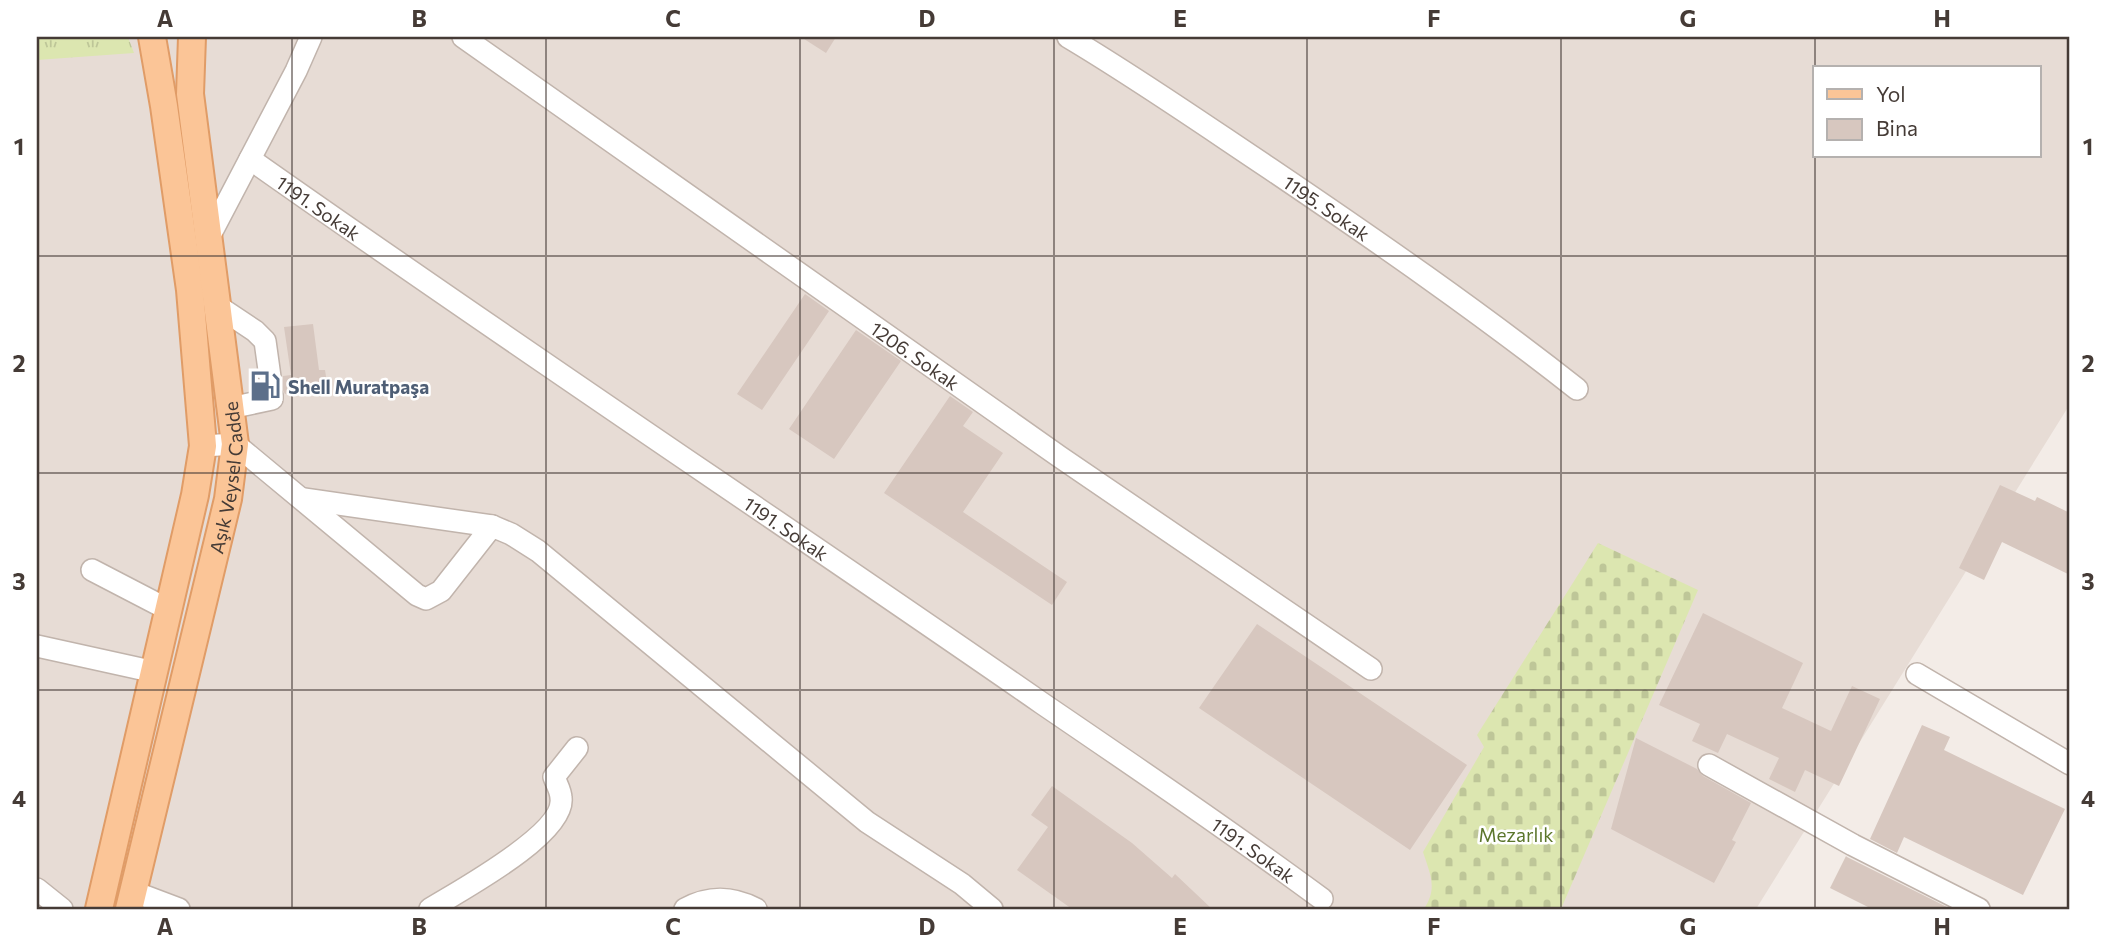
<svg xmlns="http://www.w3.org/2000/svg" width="2107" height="946" font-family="Commissioner,sans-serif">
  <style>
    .residential { fill: #e7dcd5; fill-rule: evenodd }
    .cemetery { fill: url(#cemetery-stones) }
    .park { fill: url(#park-tufts) }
    .building { fill: #d7c7bf }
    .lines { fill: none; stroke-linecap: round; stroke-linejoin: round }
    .minor-casing { stroke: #c1b4ac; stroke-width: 24 }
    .major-casing { stroke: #e09c67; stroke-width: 30 }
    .minor { stroke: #fff; stroke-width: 21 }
    .major { stroke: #fbc597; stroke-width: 26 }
    .grid { fill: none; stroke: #453b36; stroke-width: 2; stroke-opacity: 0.55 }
    .labels { text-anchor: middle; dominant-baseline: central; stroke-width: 5; stroke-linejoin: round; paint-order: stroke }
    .street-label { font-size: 19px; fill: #453b36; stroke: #fff }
    .service-label { font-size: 19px; font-weight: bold; fill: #4e5e75; stroke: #fff; text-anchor: start }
    .park-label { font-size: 19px; fill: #5b762b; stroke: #fff }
    .neatline { fill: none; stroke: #453b36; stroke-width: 2.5 }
    .grid-label { font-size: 23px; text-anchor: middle; font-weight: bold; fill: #453b36 }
  </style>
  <defs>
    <pattern id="cemetery-stones" width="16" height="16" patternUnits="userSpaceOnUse" patternTransform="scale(1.75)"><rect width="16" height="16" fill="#dce6b0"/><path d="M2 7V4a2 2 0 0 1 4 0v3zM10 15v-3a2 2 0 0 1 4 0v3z" fill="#bec698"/></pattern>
    <pattern id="park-tufts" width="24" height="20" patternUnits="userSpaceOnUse" patternTransform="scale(1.75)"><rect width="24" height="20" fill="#dce6b0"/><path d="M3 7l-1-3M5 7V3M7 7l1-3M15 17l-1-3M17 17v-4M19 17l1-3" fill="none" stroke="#bec698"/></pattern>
  </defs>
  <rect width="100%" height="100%" fill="#f3ece7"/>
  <path class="residential" d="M 37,37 L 2070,37 L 2070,404 L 1756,909 L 37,909 ZM 1815,68 L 2039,68 L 2039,156 L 1815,156 Z"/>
  <path class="cemetery" d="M 1598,543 L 1698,590 L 1561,909 L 1424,909 C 1438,888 1430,874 1423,852 L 1484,747 L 1477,735 Z"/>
  <path class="park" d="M 37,37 L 128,37 L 134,53 L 37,60 Z"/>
  <path class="building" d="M 801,37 L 836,37 L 826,53 Z
    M 805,294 L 829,311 L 762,410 L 737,394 Z
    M 313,324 L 319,370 L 325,370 L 328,389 L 285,394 L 280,386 L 283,376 L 291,375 L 284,327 Z
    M 856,330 L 901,361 L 834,459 L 789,429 Z
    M 950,396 L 973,412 L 963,426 L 1003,453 L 963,512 L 1067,582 L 1052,605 L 884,493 Z
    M 2000,485 L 2035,501 L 2037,497 L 2070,513 L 2070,575 L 2002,542 L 1984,580 L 1959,568 Z
    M 1703,613 L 1803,663 L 1782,708 L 1831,731 L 1852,686 L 1880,699 L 1839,786 L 1805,770 L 1795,792 L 1769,779 L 1779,758 L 1727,734 L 1718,753 L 1692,741 L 1700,724 L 1659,705 Z
    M 1257,624 L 1467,765 L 1410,850 L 1199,708 Z
    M 1922,725 L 1950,737 L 1944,750 L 2065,809 L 2023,895 L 1904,837 L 1897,853 L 1870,839 Z
    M 1636,738 L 1697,769 L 1703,776 L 1751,803 L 1732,840 L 1736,842 L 1714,883 L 1611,829 Z
    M 1052,786 L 1132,843 L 1172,878 L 1175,874 L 1212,909 L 1072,909 L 1017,870 L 1048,827 L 1031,815 Z
    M 1846,856 L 1847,857 L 1951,909 L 1872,909 L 1830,888 Z"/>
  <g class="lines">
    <g class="minor-casing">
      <g id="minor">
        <path id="s1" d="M 463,37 L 1060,457 L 1371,669"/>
        <path id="s2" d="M 1068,37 C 1137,78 1203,124 1269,168 C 1374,239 1478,311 1577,389"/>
        <path id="s3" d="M 250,159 C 512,344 779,521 1043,704 C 1137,768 1231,832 1322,899"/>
        <path d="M 207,241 L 296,71 L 311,37"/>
        <path d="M 216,305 L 255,331 L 265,341 L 270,377"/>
        <path d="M 230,408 L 272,399 L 272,396"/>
        <path d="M 203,446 L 235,444 L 417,595 L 426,599 L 441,591 L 492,526 L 511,534 L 538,551 L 867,822 L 962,884 L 992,909"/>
        <path d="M 304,499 L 492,526"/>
        <path d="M 92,570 L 169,610"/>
        <path d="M 37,646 L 155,672"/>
        <path d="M 1917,674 L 2070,764"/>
        <path d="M 1709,765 L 1853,845 L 1979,909"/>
        <path d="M 37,889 L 62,909"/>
        <path d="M 134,892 L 179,909"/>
        <path d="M 430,909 C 459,891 566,834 561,798 C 561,791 556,783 554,777 L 577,748"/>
        <path d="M 685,909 C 709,896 731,896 756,909"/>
      </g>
    </g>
    <g class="major-casing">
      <g id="major">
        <path d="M 99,909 L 195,495 L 203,446 L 190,290 L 164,106 L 152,37"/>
        <path id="s4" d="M 129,909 L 228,499 L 235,444 L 190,94 L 192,37"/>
      </g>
    </g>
    <use href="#minor" class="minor"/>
    <use href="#major" class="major"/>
  </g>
  <path class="grid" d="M 292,37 L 292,909M 546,37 L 546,909M 800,37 L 800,909M 1054,37 L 1054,909M 1307,37 L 1307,909M 1561,37 L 1561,909M 1815,37 L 1815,68M 1815,68 L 1815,156M 1815,156 L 1815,909M 37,256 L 2070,256M 37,473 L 2070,473M 37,690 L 2070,690"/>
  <defs>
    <g id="fuel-bare" transform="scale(2.415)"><path d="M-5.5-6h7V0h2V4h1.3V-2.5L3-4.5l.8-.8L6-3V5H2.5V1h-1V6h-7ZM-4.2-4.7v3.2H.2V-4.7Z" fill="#5c6f8a" stroke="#fff" stroke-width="2.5" paint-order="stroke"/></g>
  </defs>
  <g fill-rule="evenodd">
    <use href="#fuel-bare" x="265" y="386"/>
  </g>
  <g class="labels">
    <g class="street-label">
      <text stroke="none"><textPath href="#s3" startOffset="84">1191. Sokak</textPath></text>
      <text stroke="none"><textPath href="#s2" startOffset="310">1195. Sokak</textPath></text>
      <text stroke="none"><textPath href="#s1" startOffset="553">1206. Sokak</textPath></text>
      <text stroke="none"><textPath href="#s4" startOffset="443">Aşık Veysel Cadde</textPath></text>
      <text stroke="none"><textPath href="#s3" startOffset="651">1191. Sokak</textPath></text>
      <text stroke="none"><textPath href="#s3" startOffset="1218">1191. Sokak</textPath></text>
    </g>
    <g class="service-label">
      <text x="288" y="386">Shell Muratpaşa</text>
    </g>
    <g class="park-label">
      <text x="1516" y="834">Mezarlık</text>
    </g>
  </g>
  <rect width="2107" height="946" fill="none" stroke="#ffffff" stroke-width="77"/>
  <rect x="1813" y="66" width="228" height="91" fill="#ffffff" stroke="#b5b1af" stroke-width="2"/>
  <rect x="1827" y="89" width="35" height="10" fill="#fbc597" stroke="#b5b1af" stroke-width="2"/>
  <text x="1876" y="102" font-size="21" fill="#453b36">Yol</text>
  <rect x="1827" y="119" width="35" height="21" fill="#d7c7bf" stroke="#b5b1af" stroke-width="2"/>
  <text x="1876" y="136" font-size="21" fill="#453b36">Bina</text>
  <rect x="38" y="38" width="2030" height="870" class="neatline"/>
  <g class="grid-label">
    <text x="165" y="27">A</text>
    <text x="419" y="27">B</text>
    <text x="673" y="27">C</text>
    <text x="927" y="27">D</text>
    <text x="1180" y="27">E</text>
    <text x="1434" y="27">F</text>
    <text x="1688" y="27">G</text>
    <text x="1942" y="27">H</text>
    <text x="19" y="155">1</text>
    <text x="2088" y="155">1</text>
    <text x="19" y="372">2</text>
    <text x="2088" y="372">2</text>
    <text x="19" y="590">3</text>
    <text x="2088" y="590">3</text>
    <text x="19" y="807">4</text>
    <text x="2088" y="807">4</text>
    <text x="165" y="935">A</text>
    <text x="419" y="935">B</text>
    <text x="673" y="935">C</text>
    <text x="927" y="935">D</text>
    <text x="1180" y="935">E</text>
    <text x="1434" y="935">F</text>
    <text x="1688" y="935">G</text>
    <text x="1942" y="935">H</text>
  </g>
</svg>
